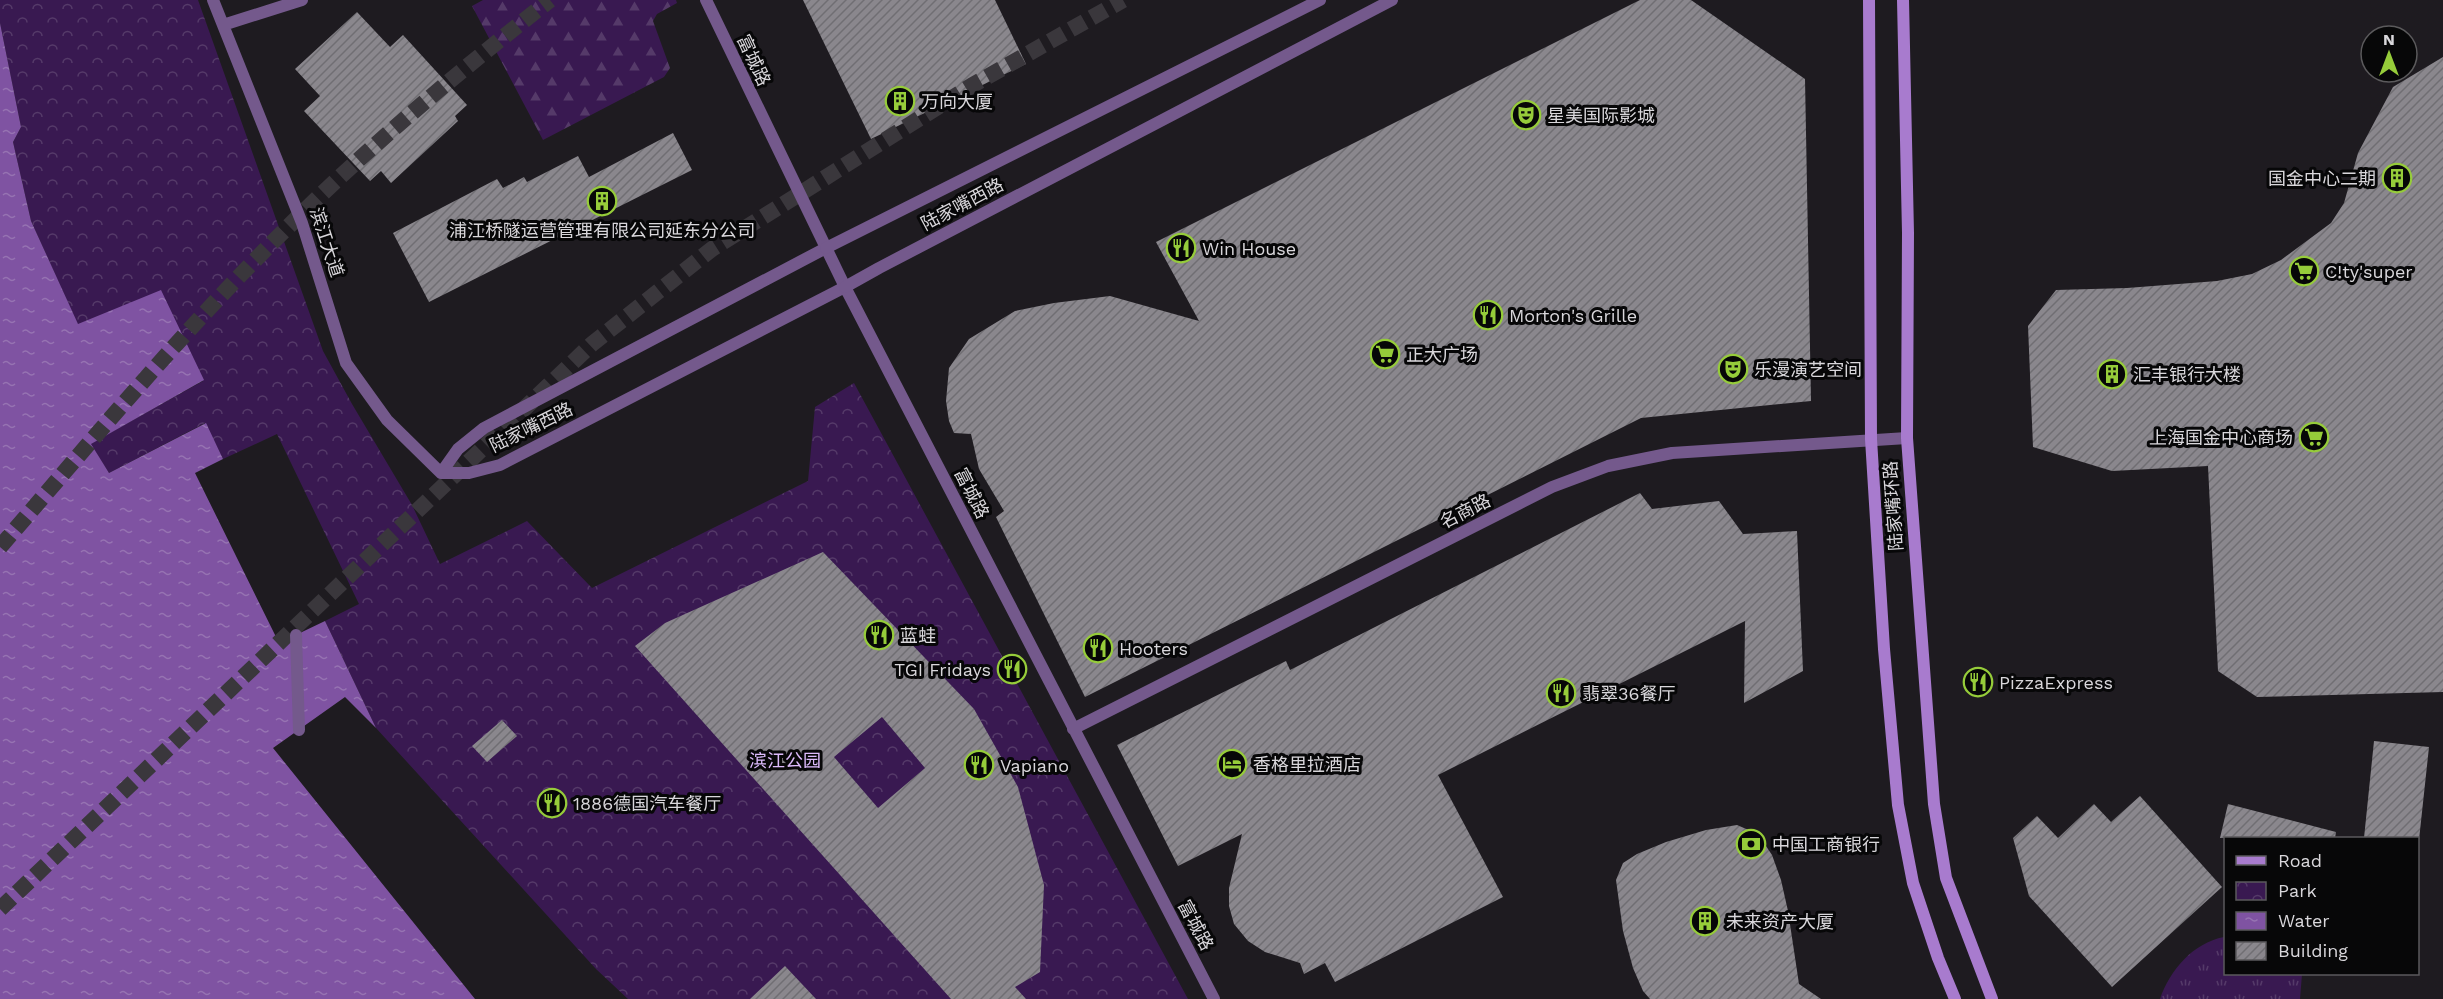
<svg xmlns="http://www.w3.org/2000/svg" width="2443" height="999" font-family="'Work Sans','Noto Sans SC',sans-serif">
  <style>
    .grass { fill: url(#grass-tufts) }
    .forest { fill: url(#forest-firs) }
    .park { fill: url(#park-crowns) }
    .water { fill: url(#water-ripples) }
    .building { fill: url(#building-hatch); fill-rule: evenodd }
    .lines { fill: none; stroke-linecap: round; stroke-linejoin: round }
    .trunk-tunnel { stroke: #3a373c; stroke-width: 16; stroke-dasharray: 16 8; stroke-linecap: butt }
    .pedestrian { stroke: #74598c; stroke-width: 12 }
    .minor { stroke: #74598c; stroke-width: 12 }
    .tertiary { stroke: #74598c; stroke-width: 12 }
    .secondary { stroke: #a87bce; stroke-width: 12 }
    .labels { text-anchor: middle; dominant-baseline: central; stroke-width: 6; stroke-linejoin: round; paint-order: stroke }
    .street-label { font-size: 18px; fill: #d9d7db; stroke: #070708 }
    .poi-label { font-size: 18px; fill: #d9d7db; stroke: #070708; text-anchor: start }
    .park-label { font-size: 18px; fill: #dcbafb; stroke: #070708 }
  </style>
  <defs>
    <pattern id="grass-tufts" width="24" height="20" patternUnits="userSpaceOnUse" patternTransform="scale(1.5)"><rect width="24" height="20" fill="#391951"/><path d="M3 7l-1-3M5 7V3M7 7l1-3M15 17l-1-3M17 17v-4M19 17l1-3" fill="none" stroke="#553a69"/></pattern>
    <pattern id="forest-firs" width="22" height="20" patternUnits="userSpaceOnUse" patternTransform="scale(1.5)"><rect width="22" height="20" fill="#391951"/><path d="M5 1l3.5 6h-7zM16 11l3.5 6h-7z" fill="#553a69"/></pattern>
    <pattern id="park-crowns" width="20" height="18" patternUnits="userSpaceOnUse" patternTransform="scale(1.5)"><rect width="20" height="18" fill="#391951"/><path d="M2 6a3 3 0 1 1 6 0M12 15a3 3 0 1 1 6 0" fill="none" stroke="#553a69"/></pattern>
    <pattern id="water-ripples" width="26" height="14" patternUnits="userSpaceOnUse" patternTransform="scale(1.5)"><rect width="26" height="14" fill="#7f53a2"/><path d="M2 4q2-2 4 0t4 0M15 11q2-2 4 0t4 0" fill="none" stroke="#9673b2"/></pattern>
    <pattern id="building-hatch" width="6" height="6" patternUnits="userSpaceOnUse" patternTransform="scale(1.5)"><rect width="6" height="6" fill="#8a878d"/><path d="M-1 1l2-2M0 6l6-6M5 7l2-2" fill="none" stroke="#706e73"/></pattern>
  </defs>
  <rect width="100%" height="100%" fill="#1e1b20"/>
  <path class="grass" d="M 2224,937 L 2226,974 L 2302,974 L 2300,999 L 2160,999 C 2170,970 2193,943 2224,937 Z"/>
  <path class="forest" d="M 483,0 L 676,0 L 677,3 L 657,14 L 653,21 L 670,68 L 664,77 L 543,140 L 472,6 Z"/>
  <path class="park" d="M 0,0 L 198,0 L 323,351 L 352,404 L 412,505 L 440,564 L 527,521 L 592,588 L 808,481 L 815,407 L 854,383 L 1188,999 L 628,999 L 596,969 L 376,728 L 325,621 L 359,604 L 277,434 L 223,459 L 205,423 L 109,473 L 90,444 L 203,381 L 78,325 L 31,221 L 13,142 L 21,127 L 0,23 Z"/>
  <path class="water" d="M 0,23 L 21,127 L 13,142 L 31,221 L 78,324 L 161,290 L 204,380 L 91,444 L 109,473 L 206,423 L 223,459 L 195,473 L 279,643 L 325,621 L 376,728 L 345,697 L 273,748 L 475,999 L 0,999 Z"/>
  <path class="building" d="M 803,0 L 995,0 L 1026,64 L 871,139 Z
    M 1640,0 L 1691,0 L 1805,79 L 1811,401 L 1641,418 L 1085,697 L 996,517 L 1004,511 L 979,469 L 971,434 L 954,433 L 949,421 L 946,401 L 949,368 L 969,339 L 1015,311 L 1054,303 L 1110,296 L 1199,321 L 1156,242 Z
    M 357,12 L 390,47 L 403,35 L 467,105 L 455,116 L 458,121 L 391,183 L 381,171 L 370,181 L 304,111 L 320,96 L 295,69 Z
    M 2443,57 L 2443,692 L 2257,697 L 2218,671 L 2208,466 L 2112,471 L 2033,447 L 2028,326 L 2056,290 L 2127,288 L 2217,281 L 2252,274 L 2281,260 L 2331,223 L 2344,203 L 2358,153 L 2393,87 Z
    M 673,133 L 692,170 L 429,302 L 393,233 L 497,179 L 503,188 L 524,177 L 527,182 L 578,156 L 589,177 Z
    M 1640,493 L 1652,509 L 1719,501 L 1743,534 L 1797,531 L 1803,671 L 1744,703 L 1745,621 L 1438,775 L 1503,897 L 1335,982 L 1325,963 L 1304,974 L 1300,963 L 1265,952 L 1248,941 L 1234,924 L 1229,906 L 1229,888 L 1242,834 L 1178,866 L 1117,745 L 1286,661 L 1290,670 Z
    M 823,552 L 974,709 L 1018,787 L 1044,885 L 1040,972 L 1015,987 L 1026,999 L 951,999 L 635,646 L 665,623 ZM 882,717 L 925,768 L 878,808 L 834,757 Z
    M 502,720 L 517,736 L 487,762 L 472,746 Z
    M 2374,741 L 2429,747 L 2419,840 L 2364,838 Z
    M 2140,796 L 2222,887 L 2112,987 L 2029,896 L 2013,838 L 2037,816 L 2058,838 L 2094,804 L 2111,822 Z
    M 2228,804 L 2336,832 L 2335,838 L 2220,838 Z
    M 1737,825 L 1758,834 L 1772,855 L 1781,880 L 1788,911 L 1799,984 L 1821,999 L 1650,999 L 1643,991 L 1633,968 L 1623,931 L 1616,880 L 1623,863 L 1637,854 L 1666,842 L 1706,830 Z
    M 785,966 L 816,999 L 750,999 Z"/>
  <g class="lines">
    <path class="trunk-tunnel" d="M 0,547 C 94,438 186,327 289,226 C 370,145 460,71 550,0
      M 0,909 L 592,344 L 712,249 L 971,86 L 1123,0"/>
    <path class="pedestrian" d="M 296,635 L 299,730"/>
    <path class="minor" d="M 213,0 L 302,223 L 346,363 L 387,420 L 441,473
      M 706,0 L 845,287 L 1214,999
      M 223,25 L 302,0
      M 441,473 L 458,449 L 484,428 L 826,248
      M 441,473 L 469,473 L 500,465 L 845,287
      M 1073,729 L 1552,487 L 1608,466 L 1672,453 L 1907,438"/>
    <path class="tertiary" d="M 826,248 L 1320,0
      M 845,287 L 879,268 L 1392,0"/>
    <path class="secondary" d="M 1869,0 L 1871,439 L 1884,649 L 1898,805 L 1913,883 L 1938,958 L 1955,999
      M 1903,0 L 1908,233 L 1907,438 L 1934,804 L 1946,878 L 1992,999"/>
  </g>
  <defs>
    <g id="building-ring" transform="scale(1.5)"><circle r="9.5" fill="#070708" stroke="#96cc3a" stroke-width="1.5"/><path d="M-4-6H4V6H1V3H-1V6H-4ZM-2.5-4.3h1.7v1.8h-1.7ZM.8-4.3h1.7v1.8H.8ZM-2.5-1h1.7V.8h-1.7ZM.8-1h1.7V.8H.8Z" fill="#96cc3a"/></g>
    <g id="theatre-ring" transform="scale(1.5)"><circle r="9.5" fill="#070708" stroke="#96cc3a" stroke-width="1.5"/><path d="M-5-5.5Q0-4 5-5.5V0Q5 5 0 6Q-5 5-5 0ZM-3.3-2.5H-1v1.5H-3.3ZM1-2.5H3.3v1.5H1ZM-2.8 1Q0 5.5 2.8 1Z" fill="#96cc3a"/></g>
    <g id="restaurant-ring" transform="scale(1.5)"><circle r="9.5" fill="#070708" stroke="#96cc3a" stroke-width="1.5"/><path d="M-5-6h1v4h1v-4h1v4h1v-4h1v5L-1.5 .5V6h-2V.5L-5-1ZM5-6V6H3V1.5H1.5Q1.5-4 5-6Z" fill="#96cc3a"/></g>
    <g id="supermarket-ring" transform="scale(1.5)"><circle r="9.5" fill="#070708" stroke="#96cc3a" stroke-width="1.5"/><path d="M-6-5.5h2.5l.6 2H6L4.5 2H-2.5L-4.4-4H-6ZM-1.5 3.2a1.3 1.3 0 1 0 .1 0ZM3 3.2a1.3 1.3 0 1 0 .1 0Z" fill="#96cc3a"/></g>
    <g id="hotel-ring" transform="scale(1.5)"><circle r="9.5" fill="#070708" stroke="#96cc3a" stroke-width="1.5"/><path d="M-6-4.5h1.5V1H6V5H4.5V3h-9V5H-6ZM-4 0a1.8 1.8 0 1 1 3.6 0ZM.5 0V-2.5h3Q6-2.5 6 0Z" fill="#96cc3a"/></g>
    <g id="bank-ring" transform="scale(1.5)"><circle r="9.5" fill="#070708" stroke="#96cc3a" stroke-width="1.5"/><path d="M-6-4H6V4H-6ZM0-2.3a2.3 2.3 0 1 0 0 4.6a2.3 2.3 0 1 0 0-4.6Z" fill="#96cc3a"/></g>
  </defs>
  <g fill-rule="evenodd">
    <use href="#building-ring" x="900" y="101"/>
    <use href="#theatre-ring" x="1526" y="115"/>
    <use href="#building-ring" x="2397" y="178"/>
    <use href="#building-ring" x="602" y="201"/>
    <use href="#restaurant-ring" x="1181" y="248"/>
    <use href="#supermarket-ring" x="2304" y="271"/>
    <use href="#restaurant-ring" x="1488" y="315"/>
    <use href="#supermarket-ring" x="1385" y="354"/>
    <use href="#theatre-ring" x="1733" y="369"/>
    <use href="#building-ring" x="2112" y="374"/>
    <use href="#supermarket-ring" x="2314" y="437"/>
    <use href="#restaurant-ring" x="879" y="635"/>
    <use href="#restaurant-ring" x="1098" y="648"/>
    <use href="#restaurant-ring" x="1012" y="669"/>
    <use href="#restaurant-ring" x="1978" y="682"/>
    <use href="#restaurant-ring" x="1561" y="693"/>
    <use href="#hotel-ring" x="1232" y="764"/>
    <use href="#restaurant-ring" x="979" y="765"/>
    <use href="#restaurant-ring" x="552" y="803"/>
    <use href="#bank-ring" x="1751" y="844"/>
    <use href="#building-ring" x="1705" y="921"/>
  </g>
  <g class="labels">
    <g class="street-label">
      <text transform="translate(754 60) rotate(65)">富城路</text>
      <text transform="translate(962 204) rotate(-28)">陆家嘴西路</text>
      <text transform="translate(327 242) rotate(72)">滨江大道</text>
      <text transform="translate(531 427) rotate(-26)">陆家嘴西路</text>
      <text transform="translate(972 493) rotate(63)">富城路</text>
      <text transform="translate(1893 506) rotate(-94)">陆家嘴环路</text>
      <text transform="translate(1465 511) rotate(-27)">名商路</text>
      <text transform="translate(1196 925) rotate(62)">富城路</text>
    </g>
    <g class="poi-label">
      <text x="921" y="101">万向大厦</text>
      <text x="1547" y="115">星美国际影城</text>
      <text x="2376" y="178" text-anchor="end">国金中心二期</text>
      <text x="602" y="230" text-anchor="middle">浦江桥隧运营管理有限公司延东分公司</text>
      <text x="1202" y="248">Win House</text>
      <text x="2325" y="271">C!ty'super</text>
      <text x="1509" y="315">Morton's Grille</text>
      <text x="1406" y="354">正大广场</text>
      <text x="1754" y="369">乐漫演艺空间</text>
      <text x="2133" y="374">汇丰银行大楼</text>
      <text x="2293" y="437" text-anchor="end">上海国金中心商场</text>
      <text x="900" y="635">蓝蛙</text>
      <text x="1119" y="648">Hooters</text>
      <text x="991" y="669" text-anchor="end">TGI Fridays</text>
      <text x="1999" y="682">PizzaExpress</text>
      <text x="1582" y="693">翡翠36餐厅</text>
      <text x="1253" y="764">香格里拉酒店</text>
      <text x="1000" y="765">Vapiano</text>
      <text x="573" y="803">1886德国汽车餐厅</text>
      <text x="1772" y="844">中国工商银行</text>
      <text x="1726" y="921">未来资产大厦</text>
    </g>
    <g class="park-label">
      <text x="785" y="760">滨江公园</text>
    </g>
  </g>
  <rect x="2224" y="837" width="195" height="138" fill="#070708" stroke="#5b5a5c" stroke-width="1.5"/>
  <rect x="2236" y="856" width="30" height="9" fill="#a87bce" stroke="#5b5a5c" stroke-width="1.5"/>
  <text x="2278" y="867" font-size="18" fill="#d9d7db">Road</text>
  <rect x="2236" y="882" width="30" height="18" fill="url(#park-crowns)" stroke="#5b5a5c" stroke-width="1.5"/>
  <text x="2278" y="897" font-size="18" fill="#d9d7db">Park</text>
  <rect x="2236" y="912" width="30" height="18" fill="url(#water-ripples)" stroke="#5b5a5c" stroke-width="1.5"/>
  <text x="2278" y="927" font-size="18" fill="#d9d7db">Water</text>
  <rect x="2236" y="942" width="30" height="18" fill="url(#building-hatch)" stroke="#5b5a5c" stroke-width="1.5"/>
  <text x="2278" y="957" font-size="18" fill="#d9d7db">Building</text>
  <g transform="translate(2389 54)"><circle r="28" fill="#070708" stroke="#5b5a5c" stroke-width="1.5"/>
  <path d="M0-4.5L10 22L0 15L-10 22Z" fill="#96cc3a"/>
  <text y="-9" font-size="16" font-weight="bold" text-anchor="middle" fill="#d9d7db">N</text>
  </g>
</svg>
